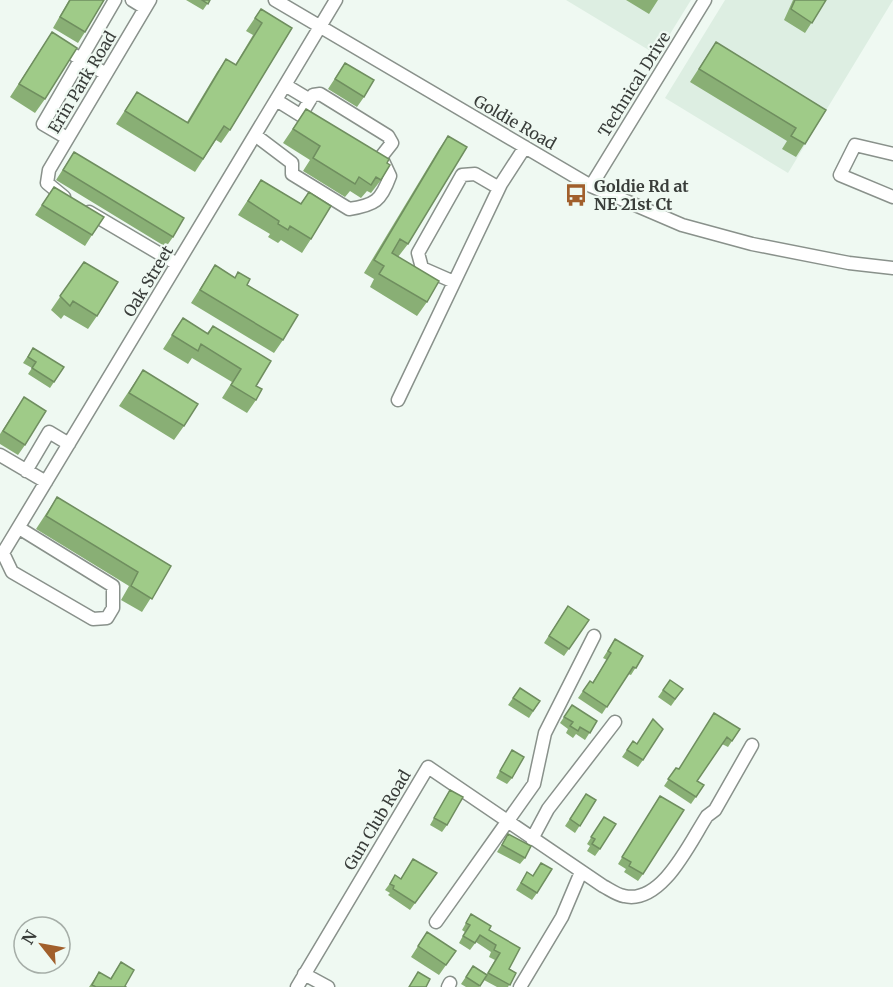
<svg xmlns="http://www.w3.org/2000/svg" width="893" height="987" font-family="Merriweather,serif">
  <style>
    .built { fill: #ddeee2 }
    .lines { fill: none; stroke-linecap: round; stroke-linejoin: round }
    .minor-casing { stroke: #89918b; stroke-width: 15 }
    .minor { stroke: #fff; stroke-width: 12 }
    .wall { fill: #89af75 }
    .building { fill: #9fcb88; stroke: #6f8e5f; stroke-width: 1.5 }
    .labels { text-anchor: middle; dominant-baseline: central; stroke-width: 4.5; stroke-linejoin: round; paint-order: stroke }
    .street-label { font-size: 16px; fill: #393d3a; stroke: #eff9f2 }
    .poi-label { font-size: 16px; font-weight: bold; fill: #393d3a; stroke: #eff9f2; text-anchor: start }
  </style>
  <rect width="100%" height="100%" fill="#eff9f2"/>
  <path class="built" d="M 566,0 L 691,0 L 657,55 Z
    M 725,0 L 893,0 L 788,173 L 665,98 Z"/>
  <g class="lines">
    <g class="minor-casing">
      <path id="minor" d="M 132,0 L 145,8
        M 275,0 L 591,186 L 682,225 L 752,244 L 849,263 L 893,268
        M 74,55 L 106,74
        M 285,85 L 310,100
        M 276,100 L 313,123
        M 301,115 L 313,95 L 320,94 L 388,136 L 392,143 L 377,162 L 372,159
        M 255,135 L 292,163 L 292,174 L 349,209 C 375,205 381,201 390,176 L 382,159
        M 67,138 L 43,124 L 115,0
        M 893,154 L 855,145 L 840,175 L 893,197
        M 591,186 L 705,0
        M 64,197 L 47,183 L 49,170 L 150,0
        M 89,212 L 177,264
        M 454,282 L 422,268 L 418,253 L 462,175 L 475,174 L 499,188
        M 398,400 L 501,184 L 525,147
        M 0,455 L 46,482
        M 26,471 L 49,432 L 69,444
        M 19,528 L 113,586 L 113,608 L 107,618 L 93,619 L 12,572 L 3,553 L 285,85 L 336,0
        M 532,839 L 548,809 L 615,722
        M 436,922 L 534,784 L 545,733 L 594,636
        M 304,974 L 328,987
        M 297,987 L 428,767 L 603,886 C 609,889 617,895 624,896 C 662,905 690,842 707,816 L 715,810 L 752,745
        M 448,987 L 450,983
        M 520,987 L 562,917 L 581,872"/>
    </g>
    <use href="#minor" class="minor"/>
  </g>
  <path class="wall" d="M 69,0 L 104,0 L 85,32 L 78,43 L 53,28 Z
    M 186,0 L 210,0 L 203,10 Z
    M 626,0 L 658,0 L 649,14 Z
    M 793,0 L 826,0 L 805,33 L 784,20 Z
    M 261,9 L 292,28 L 230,130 L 221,143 L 216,140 L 195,172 L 116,124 L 137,92 L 187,122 L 217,72 L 226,59 L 235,65 L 253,35 L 246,31 Z
    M 52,32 L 45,99 L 35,113 L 10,97 Z
    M 716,42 L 826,110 L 796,157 L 782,149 L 787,141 L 690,82 Z
    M 345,63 L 364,97 L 357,107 L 328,89 Z
    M 306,109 L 381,180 L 371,193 L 367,191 L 361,198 L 350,191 L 345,197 L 303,171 L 310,160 L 283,143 Z
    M 448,136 L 408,244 L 398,257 L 427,302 L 417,316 L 370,287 L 374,279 L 364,273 L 439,149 Z
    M 74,152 L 173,237 L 166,247 L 56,180 Z
    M 261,180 L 300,204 L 309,192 L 311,239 L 302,253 L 281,240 L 278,243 L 268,237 L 270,234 L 238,215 Z
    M 54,187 L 92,235 L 85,246 L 35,215 Z
    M 84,262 L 97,316 L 88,329 L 64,315 L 61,319 L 51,310 Z
    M 215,265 L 247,285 L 283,340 L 274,353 L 191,303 Z
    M 183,318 L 207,333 L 213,326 L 256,386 L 256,400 L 247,413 L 222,398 L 232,382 L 192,358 L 188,364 L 163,349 Z
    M 33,348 L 64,367 L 50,388 L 28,374 L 32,368 L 23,363 Z
    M 143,370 L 184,426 L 174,440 L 119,406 Z
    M 24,397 L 25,445 L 18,455 L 0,444 L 0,434 Z
    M 57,497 L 171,566 L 142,612 L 121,600 L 129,586 L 36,529 Z
    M 568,606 L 589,620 L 564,656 L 544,643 Z
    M 615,639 L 643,656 L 631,675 L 628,674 L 602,714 L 578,698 L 590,681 L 592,683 L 607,660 L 603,658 Z
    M 670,680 L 683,689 L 671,706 L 658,697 Z
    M 520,688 L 540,701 L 529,718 L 508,705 Z
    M 572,705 L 597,721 L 585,740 L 576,734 L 573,738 L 566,733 L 568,729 L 560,723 Z
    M 740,729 L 728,747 L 722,744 L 697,781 L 704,785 L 691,804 L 664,786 L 676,768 L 678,769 Z
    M 633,741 L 643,760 L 638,767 L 622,757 Z
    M 512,750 L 512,778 L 507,784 L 496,778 Z
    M 450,790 L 447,825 L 442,832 L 430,825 Z
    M 586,794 L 596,800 L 575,833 L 565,826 Z
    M 660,796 L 643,874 L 638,881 L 624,872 L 626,869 L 618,864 Z
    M 604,817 L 600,849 L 595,856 L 587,851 L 590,846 L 587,844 Z
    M 508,834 L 525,858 L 520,864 L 497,852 Z
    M 413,859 L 437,873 L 410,910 L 388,895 L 390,893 L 385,890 L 391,882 L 401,878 Z
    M 541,863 L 537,893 L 532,900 L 516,890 L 527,872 L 533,876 Z
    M 471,914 L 489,930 L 509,969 L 516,973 L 508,987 L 497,987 L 484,980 L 479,987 L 466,987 L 461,984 L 473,966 L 487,974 L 495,960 L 489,957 L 491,952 L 476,942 L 470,950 L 459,943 L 465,932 L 462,930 Z
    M 427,932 L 456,951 L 439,975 L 411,957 Z
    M 121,962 L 125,986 L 126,987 L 89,987 L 99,972 L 110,979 Z"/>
  <path class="building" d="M 70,0 L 104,0 L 85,32 L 60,17 Z
    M 202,0 L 210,0 L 208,4 Z
    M 795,0 L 826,0 L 812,23 L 791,9 Z
    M 261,9 L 292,28 L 230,130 L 224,126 L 203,159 L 125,111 L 137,92 L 188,123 L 226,59 L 236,65 L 262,23 L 255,18 Z
    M 52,32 L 77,48 L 45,99 L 19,84 Z
    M 716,42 L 826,110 L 805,144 L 791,136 L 796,128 L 699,69 Z
    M 345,63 L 374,80 L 364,97 L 335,79 Z
    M 306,109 L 389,159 L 387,163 L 390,165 L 381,180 L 376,177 L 371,185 L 359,177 L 355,184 L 313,158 L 320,146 L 293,129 Z
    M 448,136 L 467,147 L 408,244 L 400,239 L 392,253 L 439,281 L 427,302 L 379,274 L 384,266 L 374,260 Z
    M 74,152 L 184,218 L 173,237 L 63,170 Z
    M 261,180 L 301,204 L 309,192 L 331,206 L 311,239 L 290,226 L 288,230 L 278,224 L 279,221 L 248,201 Z
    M 54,187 L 104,217 L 92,235 L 42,205 Z
    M 84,262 L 118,282 L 97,316 L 73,301 L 70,306 L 60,296 Z
    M 215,265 L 235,278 L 238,272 L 250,279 L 247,285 L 298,315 L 283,340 L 200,290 Z
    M 183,318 L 208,334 L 213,326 L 271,361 L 256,386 L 262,389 L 256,400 L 231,385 L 241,369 L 201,344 L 198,351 L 172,335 Z
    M 33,348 L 64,367 L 54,382 L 32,368 L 36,362 L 28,357 Z
    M 143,370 L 198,404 L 184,426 L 129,393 Z
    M 24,397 L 46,411 L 25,445 L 3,431 Z
    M 57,497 L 171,566 L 152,599 L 131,586 L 138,572 L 46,516 Z
    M 568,606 L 589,620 L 569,649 L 549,636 Z
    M 615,639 L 643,656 L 636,668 L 633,667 L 607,707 L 583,691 L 590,681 L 593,683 L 611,653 L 608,651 Z
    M 670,680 L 683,689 L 675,699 L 663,690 Z
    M 520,688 L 540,701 L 533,711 L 513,698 Z
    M 572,705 L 597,721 L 590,733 L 580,727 L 578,731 L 570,726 L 573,722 L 564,717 Z
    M 714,713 L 740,729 L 732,741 L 727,737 L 697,781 L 704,785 L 696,797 L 668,779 L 676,768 L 679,769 Z
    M 653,719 L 663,729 L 643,760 L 627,750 L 633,741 L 637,744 Z
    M 512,750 L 524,757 L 512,778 L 500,771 Z
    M 450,790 L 463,797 L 447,825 L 434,818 Z
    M 586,794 L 596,800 L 580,826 L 570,819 Z
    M 660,796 L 684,810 L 643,874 L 629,866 L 631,862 L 622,857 Z
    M 604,817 L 616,824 L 600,849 L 592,844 L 595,839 L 591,837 Z
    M 508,834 L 531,846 L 525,858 L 502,845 Z
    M 413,859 L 437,873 L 415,903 L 393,889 L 394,886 L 390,884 L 395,875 L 401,879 Z
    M 541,863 L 552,869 L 537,893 L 521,883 L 527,872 L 533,876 Z
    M 471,914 L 491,926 L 489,930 L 520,948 L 509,969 L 516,973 L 510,985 L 488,973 L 500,953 L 494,950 L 496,945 L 480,935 L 475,943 L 463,936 L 470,925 L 466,923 Z
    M 427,932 L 456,951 L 446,965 L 418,946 Z
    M 121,962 L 134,970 L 125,986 L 126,987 L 96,987 L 92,985 L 99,972 L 111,979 Z
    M 473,966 L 487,975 L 480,986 L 466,977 Z
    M 418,972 L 430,979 L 426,987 L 409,987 Z"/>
  <defs>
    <g id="bus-bare" transform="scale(1.8)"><path d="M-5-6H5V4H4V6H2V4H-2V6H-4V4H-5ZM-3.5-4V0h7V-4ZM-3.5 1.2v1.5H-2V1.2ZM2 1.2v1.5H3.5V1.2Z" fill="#a15f2c" stroke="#eff9f2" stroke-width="2.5" paint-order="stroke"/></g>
  </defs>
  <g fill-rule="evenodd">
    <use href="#bus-bare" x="576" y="195"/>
  </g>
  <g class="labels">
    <g class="street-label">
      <text transform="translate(82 82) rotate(-59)">Erin Park Road</text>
      <text transform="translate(634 84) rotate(-58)">Technical Drive</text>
      <text transform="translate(515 122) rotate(30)">Goldie Road</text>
      <text transform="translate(148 281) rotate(-59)">Oak Street</text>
      <text transform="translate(377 820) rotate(-59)">Gun Club Road</text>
    </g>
    <g class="poi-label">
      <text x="594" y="186">Goldie Rd at<tspan x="594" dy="18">NE 21st Ct</tspan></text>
    </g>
  </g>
  <g transform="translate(42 945) rotate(301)"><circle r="28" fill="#eff9f2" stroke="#a6aea8" stroke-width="1.5"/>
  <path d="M0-4.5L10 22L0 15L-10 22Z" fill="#a15f2c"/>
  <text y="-9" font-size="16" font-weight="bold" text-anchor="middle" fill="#393d3a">N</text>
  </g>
</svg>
